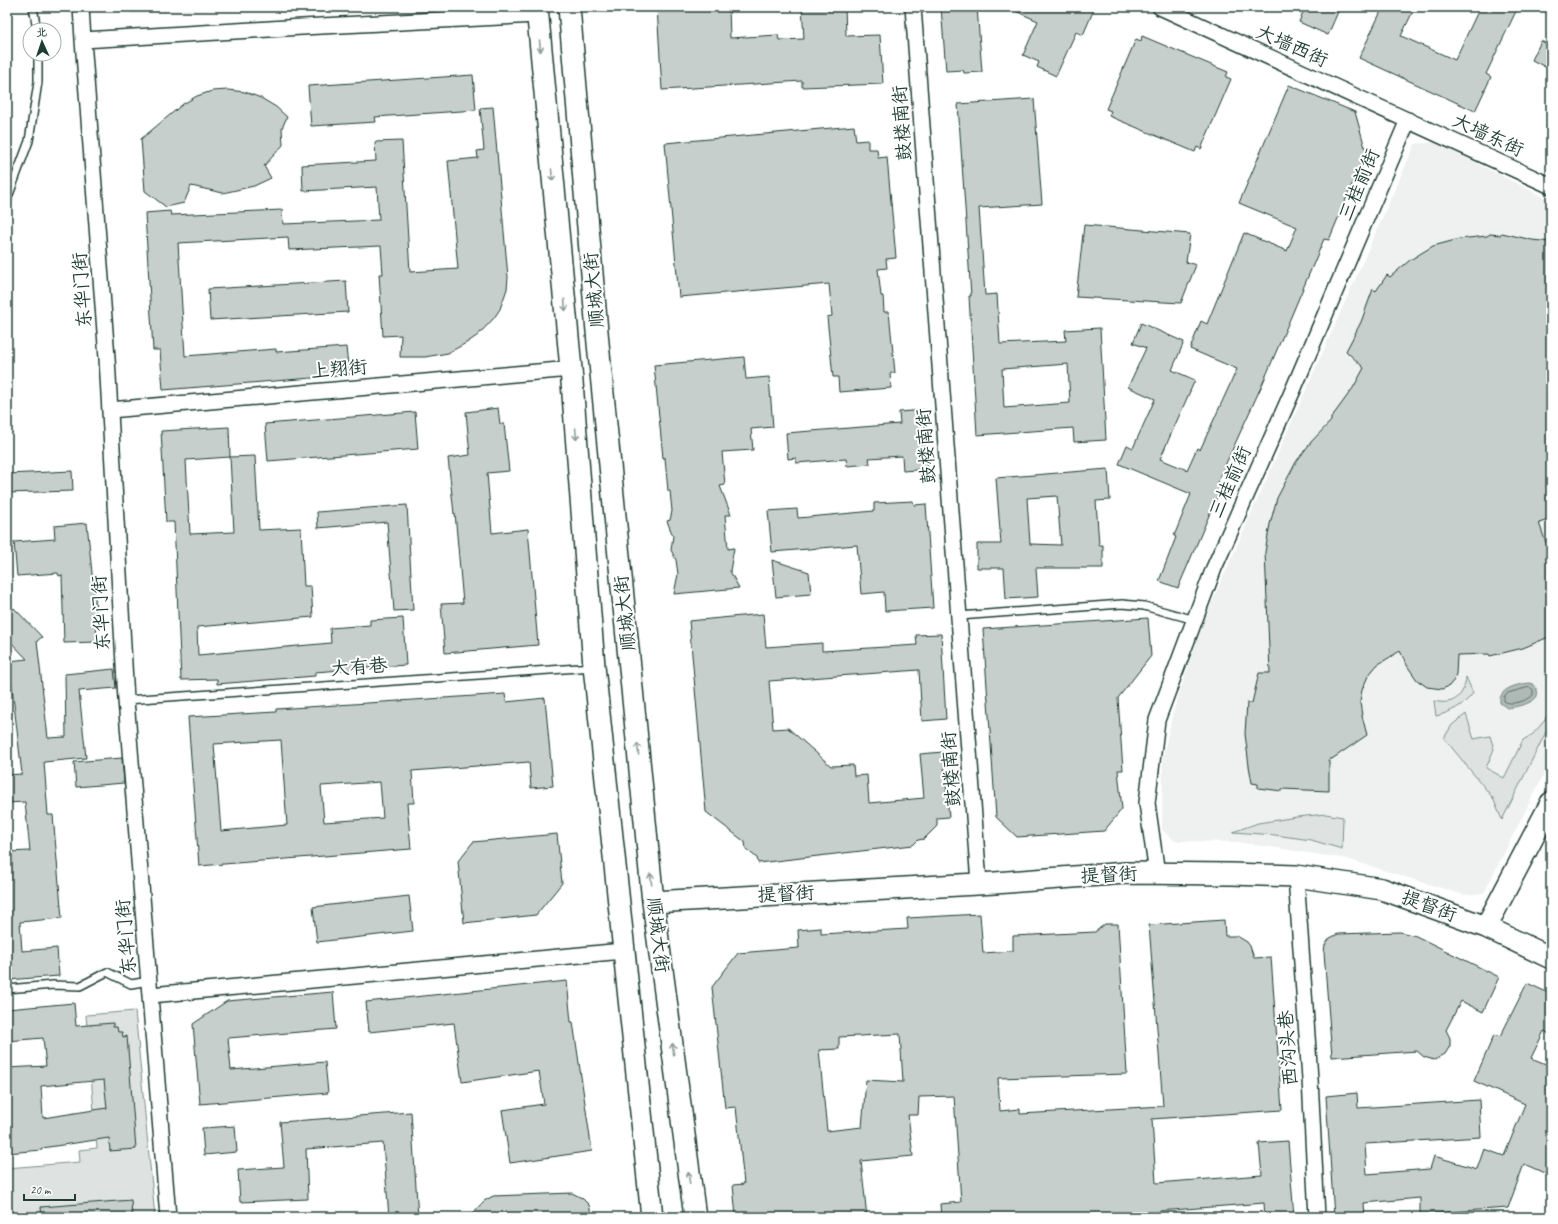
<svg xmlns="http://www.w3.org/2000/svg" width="1558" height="1224" font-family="Caveat,'LXGW WenKai TC',sans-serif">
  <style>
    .built { fill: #eef1f0 }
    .green { fill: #dee3e2; stroke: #7e908b }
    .water { fill: #afbab7; stroke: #758883 }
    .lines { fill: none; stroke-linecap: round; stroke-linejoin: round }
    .shore { stroke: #596f68; stroke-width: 1 }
    .building { fill: #c7cfcc; stroke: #1f3d34; fill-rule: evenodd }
    .lane-casing { stroke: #1f3d34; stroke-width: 10 }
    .street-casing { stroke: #1f3d34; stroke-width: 18 }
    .secondary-casing { stroke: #1f3d34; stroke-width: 24 }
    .lane { stroke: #fff; stroke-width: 7 }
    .street { stroke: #fff; stroke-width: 15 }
    .secondary { stroke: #fff; stroke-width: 21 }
    .oneway { stroke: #8f9e9a }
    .labels { text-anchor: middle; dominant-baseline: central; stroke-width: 4; stroke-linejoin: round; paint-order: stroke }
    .street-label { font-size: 19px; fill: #1f3d34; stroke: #fff }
  </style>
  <rect width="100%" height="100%" fill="#fff"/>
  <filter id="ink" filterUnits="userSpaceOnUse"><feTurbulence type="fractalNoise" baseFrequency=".025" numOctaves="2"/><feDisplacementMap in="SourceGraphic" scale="8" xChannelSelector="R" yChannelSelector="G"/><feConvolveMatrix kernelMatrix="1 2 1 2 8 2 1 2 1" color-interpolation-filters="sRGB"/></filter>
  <g filter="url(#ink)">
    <path class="built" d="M 121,7 L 274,7 L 132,14 Z
      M 1435,142 L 1551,201 L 1551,760 L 1484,893 L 1464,895 L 1347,859 L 1237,842 L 1175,841 L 1162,830 L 1163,757 L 1173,713 L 1201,627 L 1415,144 Z"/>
    <path class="green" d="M 1466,677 L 1473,693 C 1465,705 1449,713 1436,716 L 1434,701 C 1454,706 1464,696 1466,677 Z
      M 1551,704 L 1551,722 L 1502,820 L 1493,798 L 1444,738 L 1452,725 L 1466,714 L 1474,739 L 1490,736 L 1494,749 L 1486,768 L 1504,778 L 1523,740 L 1533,734 L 1545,720 Z
      M 1326,814 L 1343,817 L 1342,849 L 1311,840 L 1275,835 L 1233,832 L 1258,823 L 1297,817 Z
      M 135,1011 L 155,1217 L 7,1217 L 7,1168 L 80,1162 L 79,1150 L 97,1148 L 86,1015 Z"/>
    <path class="water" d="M 1530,683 C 1533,684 1535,686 1537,690 C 1542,703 1515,707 1507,708 L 1500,703 C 1498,688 1518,684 1530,683 Z"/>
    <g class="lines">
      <path class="shore" d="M 1526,688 L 1530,687 L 1533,690 L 1533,695 C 1528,701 1510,706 1504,701 L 1504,696 L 1508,693 Z"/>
    </g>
    <path class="building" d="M 657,7 L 729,7 L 730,38 L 778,35 L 779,40 L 804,39 L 802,7 L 845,7 L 846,36 L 880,35 L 883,84 L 802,87 L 802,81 L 662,90 Z
      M 941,7 L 977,7 L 982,72 L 964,73 L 963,70 L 946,71 Z
      M 1006,7 L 1095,7 L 1083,35 L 1076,32 L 1056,76 L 1037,67 L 1039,62 L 1023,55 L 1038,21 Z
      M 1305,7 L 1340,7 L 1328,35 L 1299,22 Z
      M 1383,7 L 1415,7 L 1401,36 L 1455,60 L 1480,7 L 1518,7 L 1486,74 L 1491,77 L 1475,111 L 1359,58 Z
      M 1142,36 L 1228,72 L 1226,77 L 1231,79 L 1201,149 L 1197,147 L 1195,152 L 1109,116 L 1111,111 L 1106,109 L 1136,39 L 1141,41 Z
      M 1541,41 L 1551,46 L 1551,70 L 1532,60 Z
      M 473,75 L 476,110 L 375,117 L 376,122 L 311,126 L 308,86 Z
      M 1289,85 L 1355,112 L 1366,151 L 1329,240 L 1324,239 L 1262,385 L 1217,483 L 1222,485 L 1178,588 L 1159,581 L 1176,537 L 1174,536 L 1191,494 L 1119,464 L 1127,445 L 1133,448 L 1155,399 L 1128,387 L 1146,348 L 1133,343 L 1141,323 L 1184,342 L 1172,370 L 1195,380 L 1160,459 L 1187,470 L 1197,448 L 1200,450 L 1237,369 L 1190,349 L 1201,321 L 1207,324 L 1244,233 L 1287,251 L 1297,227 L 1239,203 Z
      M 228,90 L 245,92 L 261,98 L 276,107 L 287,117 L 282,128 L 283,145 L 264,166 L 271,178 L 254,186 L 223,193 L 191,186 L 184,203 L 166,207 L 145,191 L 141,139 L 183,104 L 197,96 L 212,91 Z
      M 1034,99 L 1042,204 L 979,208 L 985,295 L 997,294 L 1000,344 L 1066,341 L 1065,330 L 1100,328 L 1106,440 L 1074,442 L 1073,428 L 977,435 L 969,296 L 971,296 L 958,104 ZM 1068,364 L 1070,403 L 1004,408 L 1002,369 Z
      M 493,107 L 508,277 L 507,289 L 500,309 L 494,318 L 478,335 L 468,342 L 448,353 L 425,357 L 400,357 L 401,335 L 383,336 L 379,274 L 383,274 L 381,246 L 289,250 L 288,237 L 178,243 L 185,356 L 276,349 L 276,352 L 346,347 L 349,375 L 163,390 L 160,350 L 153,350 L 145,213 L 170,211 L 171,215 L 282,210 L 283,224 L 379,220 L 377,187 L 303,191 L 302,165 L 376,161 L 375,142 L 402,141 L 410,272 L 458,269 L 448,161 L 478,158 L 477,151 L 484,150 L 480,108 Z
      M 854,126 L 856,141 L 868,140 L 868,149 L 877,149 L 878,158 L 887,157 L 896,258 L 886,259 L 887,268 L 878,269 L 881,296 L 883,296 L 884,312 L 889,312 L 895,373 L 890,373 L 891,388 L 839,392 L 838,377 L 833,377 L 827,317 L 832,316 L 829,284 L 679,297 L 665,143 Z
      M 1084,225 L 1190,234 L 1186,262 L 1196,265 L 1181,303 L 1076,297 Z
      M 1502,233 L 1532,240 L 1551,242 L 1551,519 L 1539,523 L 1546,543 L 1551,544 L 1551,636 L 1523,648 L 1490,656 L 1489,654 L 1457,655 L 1456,674 L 1454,680 L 1449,686 L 1442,689 L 1427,687 L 1417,680 L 1408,667 L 1400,651 L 1377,665 L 1368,676 L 1362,690 L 1360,702 L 1362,716 L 1367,735 L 1332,759 L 1329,759 L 1329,791 L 1282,789 L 1282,791 L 1258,788 L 1258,784 L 1252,783 L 1249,766 L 1245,734 L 1246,718 L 1247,703 L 1252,703 L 1259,673 L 1270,673 L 1265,552 L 1270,524 L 1277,498 L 1296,462 L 1311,442 L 1331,421 L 1331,418 L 1353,388 L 1364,368 L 1346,351 L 1361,322 L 1373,289 L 1376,291 L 1387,275 L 1390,277 L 1410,260 L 1433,246 L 1459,239 L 1487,236 L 1490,234 L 1501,235 Z
      M 346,281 L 348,312 L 210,320 L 208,289 Z
      M 744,357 L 746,379 L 769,377 L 773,427 L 751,429 L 753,450 L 722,452 L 725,485 L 720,486 L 731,515 L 725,515 L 728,549 L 734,548 L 730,571 L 739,588 L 674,594 L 678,574 L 676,560 L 671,550 L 673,536 L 667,521 L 670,520 L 672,511 L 670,491 L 668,491 L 665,458 L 663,458 L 654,365 Z
      M 498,408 L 500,424 L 504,424 L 509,471 L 487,473 L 492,533 L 528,529 L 538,645 L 445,653 L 441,604 L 463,603 L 455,513 L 454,514 L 448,458 L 470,455 L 466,412 Z
      M 924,410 L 928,469 L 903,471 L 902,456 L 869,458 L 870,464 L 847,466 L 846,459 L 796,463 L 796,458 L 788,459 L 786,433 L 900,424 L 899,412 Z
      M 415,412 L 418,449 L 268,461 L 265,424 Z
      M 229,427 L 230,457 L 255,456 L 259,530 L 301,528 L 304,586 L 311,586 L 313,617 L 197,627 L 198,655 L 331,643 L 330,628 L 370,625 L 370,620 L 403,618 L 406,665 L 315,672 L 315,676 L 217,684 L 217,679 L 181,680 L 174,522 L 166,522 L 161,431 ZM 230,457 L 234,532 L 190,534 L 186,460 Z
      M 1108,469 L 1110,500 L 1096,501 L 1099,545 L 1103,545 L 1103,568 L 1036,568 L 1038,597 L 1006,599 L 1004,568 L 977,568 L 977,544 L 1001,544 L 996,478 ZM 1057,496 L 1061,545 L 1030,544 L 1027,498 Z
      M 72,471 L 73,491 L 7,493 L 7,474 Z
      M 913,501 L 914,505 L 926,504 L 933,608 L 885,611 L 884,592 L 861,594 L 857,545 L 772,552 L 768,511 L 797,509 L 798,518 L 874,511 L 874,503 Z
      M 407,505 L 413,610 L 394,611 L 387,522 L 318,528 L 317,512 Z
      M 87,523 L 94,593 L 95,593 L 97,642 L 64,643 L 62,575 L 59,576 L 58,573 L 17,576 L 14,542 L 55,539 L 54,526 Z
      M 772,560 L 809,572 L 811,594 L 776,597 Z
      M 14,608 L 42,637 L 37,641 L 48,738 L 66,737 L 65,674 L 114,669 L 116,688 L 79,691 L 86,758 L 44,762 L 48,815 L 53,815 L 62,918 L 20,922 L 22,951 L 57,948 L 59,976 L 7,980 L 7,852 L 30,851 L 25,802 L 7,803 L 7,775 L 22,774 L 9,661 L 27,659 L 7,638 L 7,615 Z
      M 763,614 L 766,647 L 822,643 L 822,651 L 917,645 L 916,635 L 941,634 L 946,719 L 922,721 L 919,670 L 769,681 L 773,729 L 788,728 L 831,766 L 853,765 L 854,776 L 867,775 L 869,803 L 924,798 L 920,754 L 943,752 L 949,817 L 937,818 L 937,826 L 924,839 L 918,840 L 913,845 L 758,863 L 757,858 L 746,849 L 745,842 L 706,812 L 689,621 Z
      M 1148,618 L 1151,656 L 1118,698 L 1123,770 L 1118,770 L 1122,809 L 1104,831 L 1017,837 L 996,817 L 983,629 Z
      M 505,694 L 506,702 L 545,698 L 553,786 L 531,788 L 529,762 L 412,771 L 414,803 L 407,803 L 411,849 L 199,866 L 188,717 L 276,712 L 276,709 ZM 281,740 L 287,825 L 221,831 L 214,744 ZM 380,782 L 383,818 L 324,822 L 321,786 Z
      M 122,758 L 124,783 L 76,787 L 74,762 Z
      M 557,834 L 562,883 L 536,915 L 464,923 L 458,861 L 473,842 Z
      M 409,896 L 413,931 L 317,942 L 313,907 Z
      M 980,914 L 983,953 L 1013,951 L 1013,936 L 1095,932 L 1105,924 L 1118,924 L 1127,1074 L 998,1078 L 1000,1111 L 1020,1109 L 1020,1114 L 1163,1106 L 1149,925 L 1224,920 L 1225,936 L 1237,936 L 1247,942 L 1250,946 L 1254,958 L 1271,957 L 1282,1110 L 1152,1119 L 1156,1183 L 1262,1175 L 1259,1143 L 1288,1141 L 1294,1217 L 1265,1217 L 1264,1203 L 1159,1211 L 1159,1217 L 941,1217 L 940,1204 L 961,1202 L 954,1096 L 919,1097 L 918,1115 L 908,1115 L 913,1156 L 861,1161 L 867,1217 L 736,1217 L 733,1185 L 744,1184 L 736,1107 L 725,1108 L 712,987 L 738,953 L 799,948 L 798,930 L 821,928 L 821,934 L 908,929 L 907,918 ZM 900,1034 L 903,1082 L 866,1080 L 862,1127 L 827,1131 L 819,1050 L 839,1049 L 839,1037 Z
      M 1400,932 L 1416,936 L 1499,977 L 1483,1012 L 1461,1001 L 1446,1030 L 1450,1038 L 1450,1046 L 1445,1054 L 1438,1058 L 1434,1060 L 1424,1057 L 1417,1051 L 1332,1057 L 1324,952 L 1325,945 L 1330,938 L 1338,934 Z
      M 567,981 L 571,1022 L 573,1022 L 592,1151 L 510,1163 L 502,1110 L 544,1104 L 539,1071 L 462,1082 L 454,1023 L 369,1032 L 366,1002 Z
      M 1527,983 L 1551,994 L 1551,1035 L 1544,1031 L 1531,1058 L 1551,1066 L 1551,1176 L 1524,1164 L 1508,1208 L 1420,1214 L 1420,1198 L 1364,1203 L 1365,1217 L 1334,1217 L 1326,1096 L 1357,1093 L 1358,1108 L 1479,1100 L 1481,1137 L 1365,1144 L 1367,1174 L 1430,1169 L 1434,1156 L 1477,1169 L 1484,1149 L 1504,1156 L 1525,1104 L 1474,1081 L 1494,1035 L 1500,1037 Z
      M 333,992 L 336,1029 L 228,1038 L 231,1070 L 325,1062 L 328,1093 L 200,1104 L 193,1024 L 227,1001 Z
      M 74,1003 L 76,1026 L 113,1023 L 113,1027 L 117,1027 L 118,1032 L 122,1032 L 123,1037 L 127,1036 L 136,1149 L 110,1151 L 109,1138 L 42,1148 L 42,1150 L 7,1153 L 7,1068 L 46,1066 L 43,1038 L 7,1041 L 7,1009 ZM 104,1080 L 107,1108 L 43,1118 L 41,1086 Z
      M 411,1112 L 418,1217 L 389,1217 L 383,1143 L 306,1149 L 308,1199 L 240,1202 L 238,1170 L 284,1167 L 280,1122 Z
      M 235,1126 L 237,1152 L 204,1155 L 202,1128 Z
      M 572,1193 L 582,1198 L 589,1205 L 592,1217 L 469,1217 L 484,1201 L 493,1196 Z
      M 131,1200 L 132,1217 L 42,1217 L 41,1207 Z"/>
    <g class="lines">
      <g class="lane-casing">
        <path id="lane" d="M 33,7 L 37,30
          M 7,200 L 29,141 L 38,82 L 38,54
          M 959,616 L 1122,604 L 1144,606 L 1195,620
          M 126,700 L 593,667
          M 7,989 L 53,985 L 80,986 L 107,972 L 131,984 L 149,981"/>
      </g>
      <g class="street-casing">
        <path id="street" d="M 81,7 L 83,40 L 107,358 L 126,700 L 168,1217
          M 913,7 L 979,883
          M 1160,7 L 1551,186
          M 83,40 L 302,27 L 537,15
          M 110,410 L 571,369
          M 1157,874 L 1147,803 L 1157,720 L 1214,568 L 1293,390 L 1408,120
          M 1296,876 L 1310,1079 L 1317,1217
          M 151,995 L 623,951"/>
      </g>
      <g class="secondary-casing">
        <path id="secondary" d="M 537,7 L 571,369 L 594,666 L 652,1217
          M 569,7 L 598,343 L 653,902 L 695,1217
          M 653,902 L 995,883 L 1126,873 L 1231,874 L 1296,876 L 1382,889 L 1486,927 L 1551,958
          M 1486,927 L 1551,803"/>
      </g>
      <use href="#lane" class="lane"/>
      <use href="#street" class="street"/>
      <use href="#secondary" class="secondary"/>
    </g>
    <defs><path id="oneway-shaft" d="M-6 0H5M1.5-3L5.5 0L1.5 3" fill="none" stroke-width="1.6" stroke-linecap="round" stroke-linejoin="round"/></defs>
    <g class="oneway">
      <use href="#oneway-shaft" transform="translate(540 46) rotate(85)"/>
      <use href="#oneway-shaft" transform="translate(552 175) rotate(85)"/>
      <use href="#oneway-shaft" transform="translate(565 305) rotate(85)"/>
      <use href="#oneway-shaft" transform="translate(576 434) rotate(86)"/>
      <use href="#oneway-shaft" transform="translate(638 749) rotate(-96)"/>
      <use href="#oneway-shaft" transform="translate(651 879) rotate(-96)"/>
      <use href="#oneway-shaft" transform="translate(673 1049) rotate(-97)"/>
      <use href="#oneway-shaft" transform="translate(689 1178) rotate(-97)"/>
    </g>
  </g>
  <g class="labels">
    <g class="street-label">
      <text transform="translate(1292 46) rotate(24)">大墙西街</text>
      <text transform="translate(902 123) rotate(-94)">鼓楼南街</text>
      <text transform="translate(1488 135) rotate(25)">大墙东街</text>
      <text transform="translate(1359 185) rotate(-67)">三桂前街</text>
      <text transform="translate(82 290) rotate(-94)">东华门街</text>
      <text transform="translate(594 290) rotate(-95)">顺城大街</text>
      <text transform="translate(339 369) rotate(-5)">上翔街</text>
      <text transform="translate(926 446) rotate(-94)">鼓楼南街</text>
      <text transform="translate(1230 482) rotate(-66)">三桂前街</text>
      <text transform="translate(101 613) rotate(-93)">东华门街</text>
      <text transform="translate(625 613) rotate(-96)">顺城大街</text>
      <text transform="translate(359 667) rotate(-4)">大有巷</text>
      <text transform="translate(951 769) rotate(-94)">鼓楼南街</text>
      <text transform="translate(1109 875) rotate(-3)">提督街</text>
      <text transform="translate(786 894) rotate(-3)">提督街</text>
      <text transform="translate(1429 906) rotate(20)">提督街</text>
      <text transform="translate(658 935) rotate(83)">顺城大街</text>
      <text transform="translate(126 937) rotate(-95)">东华门街</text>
      <text transform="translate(1288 1048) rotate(-94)">西沟头巷</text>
    </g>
  </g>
  <rect width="1558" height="1224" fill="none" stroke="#fff" stroke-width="24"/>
  <rect x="12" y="12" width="1534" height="1200" fill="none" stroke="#1f3d34" stroke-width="1.5" filter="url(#ink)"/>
  <g transform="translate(42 42) rotate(357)"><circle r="19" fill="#ffffff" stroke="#a5b1ae"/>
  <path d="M0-3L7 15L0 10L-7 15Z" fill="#1f3d34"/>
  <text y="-6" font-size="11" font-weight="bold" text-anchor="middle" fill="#1f3d34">北</text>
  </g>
  <path d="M24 1194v6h51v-6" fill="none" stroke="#1f3d34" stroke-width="2"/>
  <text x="30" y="1194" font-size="12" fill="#1f3d34" stroke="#ffffff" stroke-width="3" paint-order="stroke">20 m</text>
</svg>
